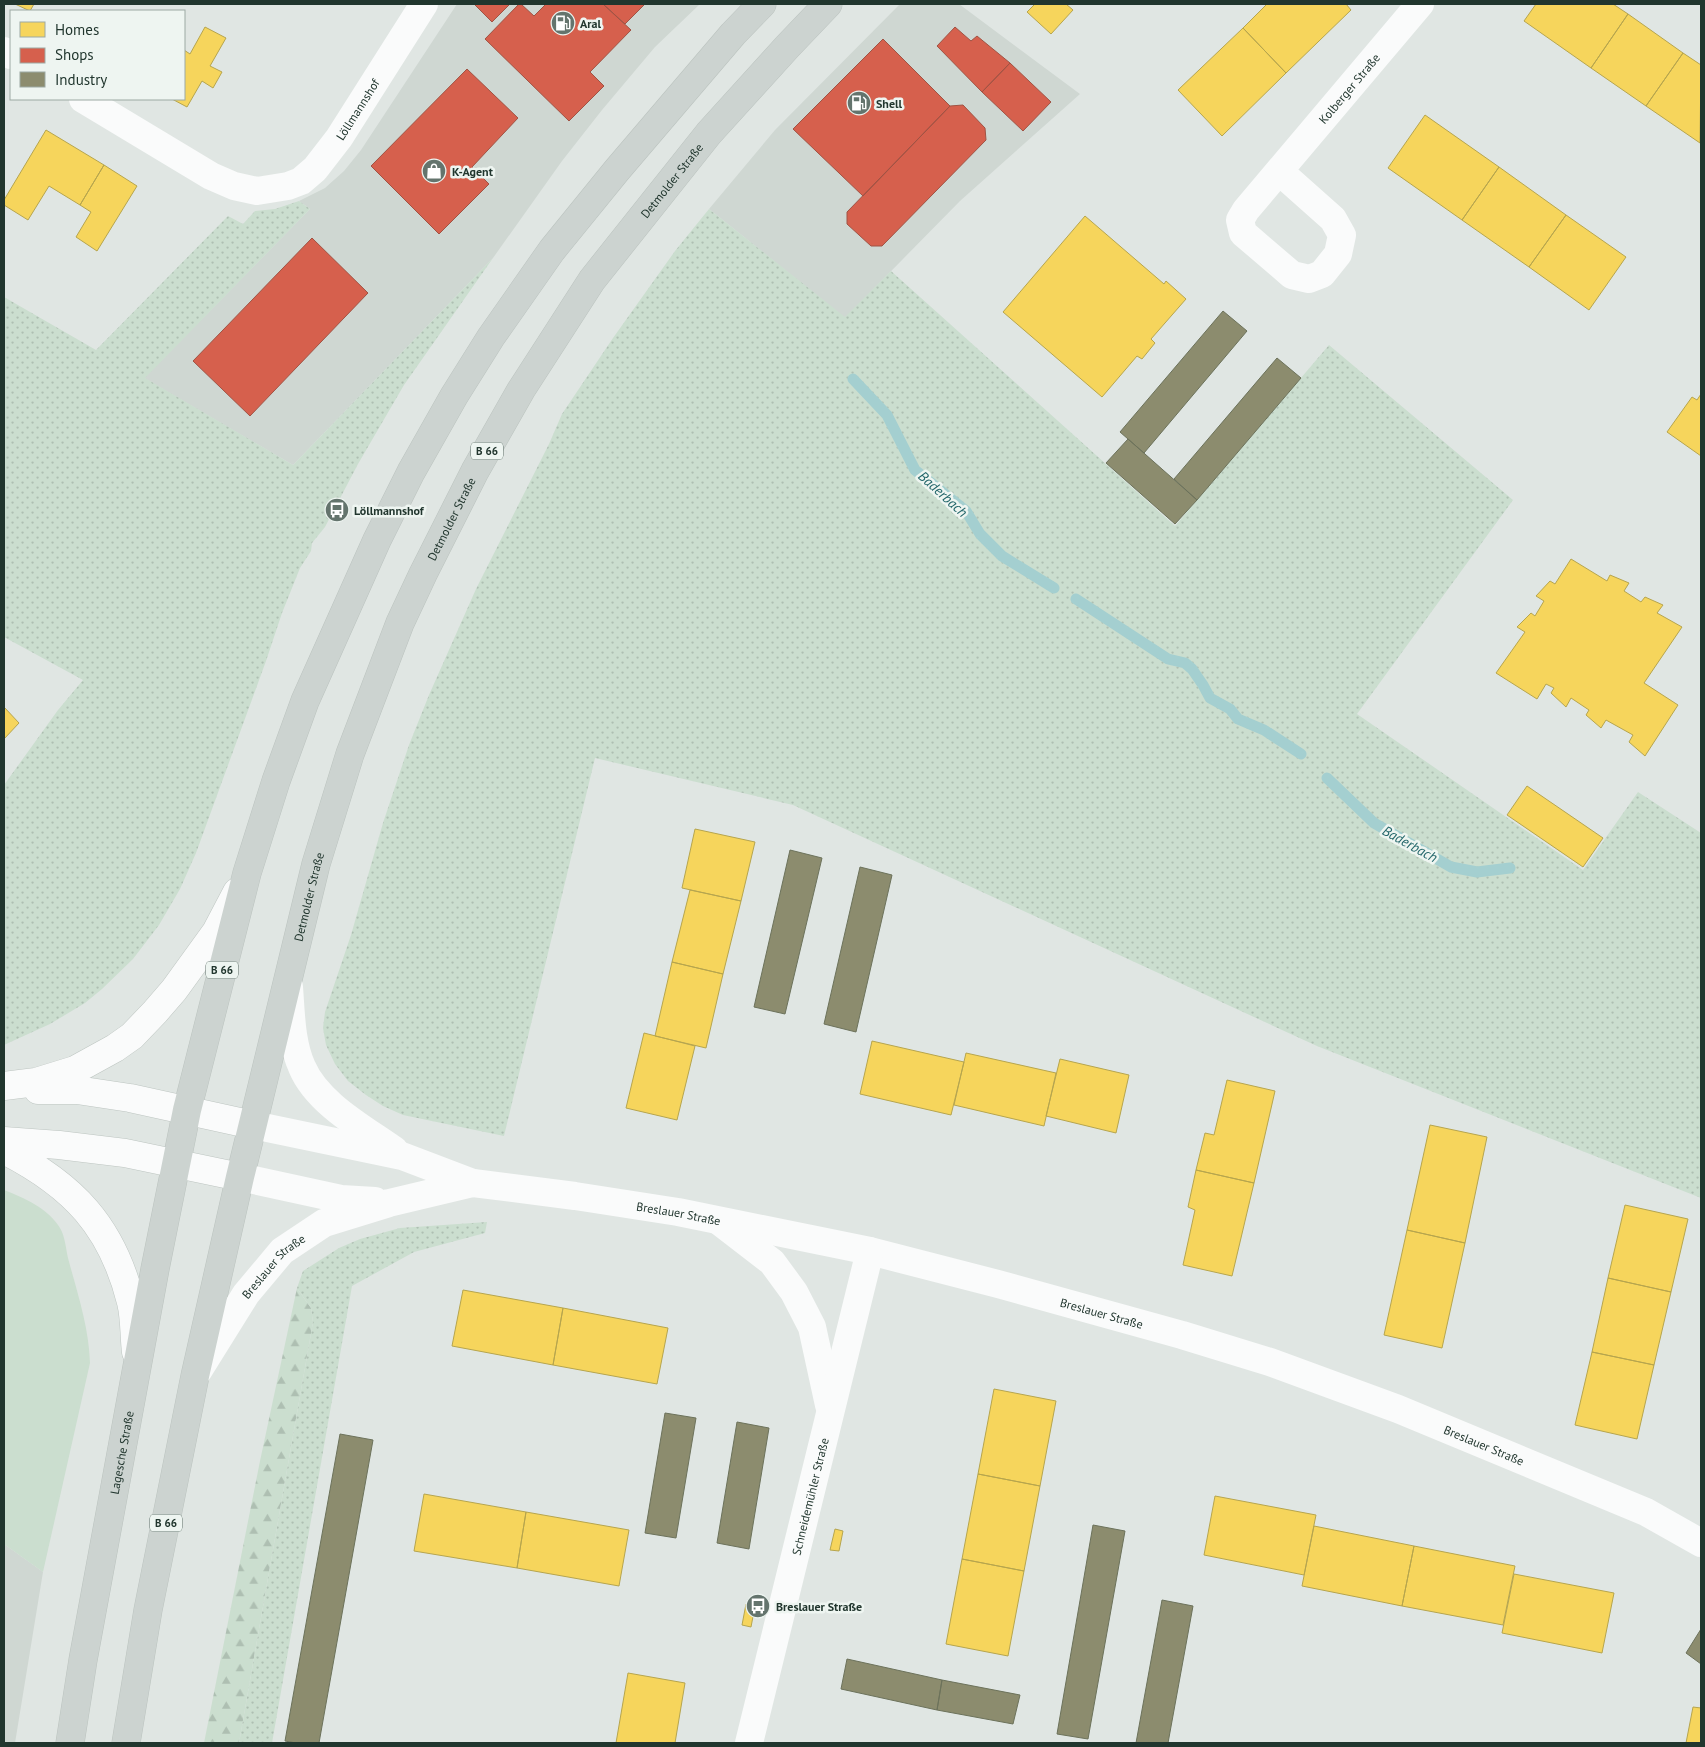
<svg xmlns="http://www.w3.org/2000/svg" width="1705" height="1747" font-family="'PT Sans',sans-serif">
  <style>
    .built { fill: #cfd7d2 }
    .green { fill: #cbdecf }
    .forest { fill: url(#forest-firs) }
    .park { fill: url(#park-dots) }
    .homes { fill: #f6d55c; stroke: #b6a54e }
    .shops { fill: #d6604d; stroke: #a05344 }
    .industry { fill: #8c8c6e; stroke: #6c725b }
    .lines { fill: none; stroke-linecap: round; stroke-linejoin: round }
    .stream { stroke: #a4cfd0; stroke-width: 11 }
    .secondary-casing { stroke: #bdc5c1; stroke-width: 29 }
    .primary-casing { stroke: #bbc3bf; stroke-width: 29 }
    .minor { stroke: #fafbfb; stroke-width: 28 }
    .secondary { stroke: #fafbfb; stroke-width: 28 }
    .primary { stroke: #ccd3d0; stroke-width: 28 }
    .labels { text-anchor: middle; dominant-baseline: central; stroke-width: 5; stroke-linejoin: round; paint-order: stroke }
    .shield { fill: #eef5f1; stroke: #5e6f68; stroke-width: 1 }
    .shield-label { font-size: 11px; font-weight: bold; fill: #21362e }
    .poi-label { font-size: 12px; font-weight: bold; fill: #21362e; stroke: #eef5f1; text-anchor: start }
    .street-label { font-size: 12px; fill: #21362e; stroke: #eef5f1 }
    .water-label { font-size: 14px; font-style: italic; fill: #23666a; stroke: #eef5f1 }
  </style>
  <defs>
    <pattern id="forest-firs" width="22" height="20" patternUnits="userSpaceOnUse" patternTransform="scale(1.25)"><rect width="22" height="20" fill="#cbdecf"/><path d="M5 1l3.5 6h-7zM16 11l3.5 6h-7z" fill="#aebfb2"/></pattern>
    <pattern id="park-dots" width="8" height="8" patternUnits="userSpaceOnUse" patternTransform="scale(1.25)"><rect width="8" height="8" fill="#cbdecf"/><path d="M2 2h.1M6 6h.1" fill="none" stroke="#aebfb2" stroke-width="1.8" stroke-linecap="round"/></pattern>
  </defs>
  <rect width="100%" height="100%" fill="#e0e6e3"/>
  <path class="built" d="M 457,4 L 700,4 L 655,47 L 602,110 L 562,161 L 493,258 L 293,465 L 144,378 L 310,209 L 299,201 L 325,188 L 344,171 L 361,150 Z
    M 900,4 L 959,4 L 1080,94 L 960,201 L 845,318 L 709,209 L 775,130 Z
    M 4,1544 L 43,1572 L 15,1743 L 4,1743 Z"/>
  <path class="green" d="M 4,1190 C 24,1198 48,1208 60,1228 C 65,1236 66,1249 68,1258 C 77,1292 89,1327 90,1363 L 43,1572 L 4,1544 Z"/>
  <path class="forest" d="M 297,1288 L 311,1308 L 313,1322 L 239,1743 L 204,1743 L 260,1461 Z"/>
  <path class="park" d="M 299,201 L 310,209 L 145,378 L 293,465 L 493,258 L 404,385 L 358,464 L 325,527 L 312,543 L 311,551 L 300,568 L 282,613 L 266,661 L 196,853 L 180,889 L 159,925 L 133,959 L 102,989 L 85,1003 L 50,1024 L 4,1045 L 4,785 L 58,710 L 83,680 L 4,637 L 4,297 L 96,350 L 228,216 L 243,224 L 255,211 L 275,209 Z
    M 709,209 L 845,317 L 891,271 L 1175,526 L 1329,345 L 1513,500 L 1357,714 L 1583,870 L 1638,792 L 1701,833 L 1701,1198 L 1317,1046 L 793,805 L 595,758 L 504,1136 L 403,1115 L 383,1106 L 366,1095 L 348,1081 L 335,1064 L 326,1045 L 323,1028 L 325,1012 L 351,935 L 383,823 L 409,745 L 429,695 L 476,589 L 549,444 L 562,414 L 613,338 L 675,251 Z
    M 487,1222 L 485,1233 L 414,1252 L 352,1286 L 272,1743 L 239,1743 L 313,1322 L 311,1308 L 297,1288 L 303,1271 L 339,1248 L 360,1239 L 400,1228 Z"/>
  <path class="homes" d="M 15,4 L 34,4 L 30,11 Z
    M 1035,4 L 1066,4 L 1073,10 L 1051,34 L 1027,12 Z
    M 1267,4 L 1346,4 L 1351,10 L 1286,73 L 1243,28 Z
    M 1536,4 L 1613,4 L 1628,14 L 1591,68 L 1524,21 Z
    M 1628,14 L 1683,53 L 1646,106 L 1591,68 Z
    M 205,27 L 226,38 L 210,66 L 222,72 L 213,88 L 202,81 L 187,107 L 172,99 L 184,99 L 184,50 L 190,54 Z
    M 1243,28 L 1286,73 L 1222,136 L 1178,90 Z
    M 1683,53 L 1701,65 L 1700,143 L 1646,106 Z
    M 1425,115 L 1499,167 L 1462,220 L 1388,168 Z
    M 46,130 L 104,165 L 80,205 L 49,186 L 28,220 L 4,205 L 4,200 Z
    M 104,165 L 137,186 L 97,251 L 76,237 L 91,212 L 80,205 Z
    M 1499,167 L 1566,215 L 1529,267 L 1462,220 Z
    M 1566,215 L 1626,257 L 1589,310 L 1529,267 Z
    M 1085,216 L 1164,284 L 1166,281 L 1186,299 L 1151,339 L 1155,343 L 1142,359 L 1137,356 L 1102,397 L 1003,312 Z
    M 1701,394 L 1701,456 L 1667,432 L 1692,397 L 1697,400 Z
    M 1571,559 L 1607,581 L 1610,575 L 1629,583 L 1624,591 L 1641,602 L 1645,597 L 1663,605 L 1657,613 L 1682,627 L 1644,683 L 1678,705 L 1645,756 L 1629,742 L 1633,735 L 1606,720 L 1601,728 L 1586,715 L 1589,710 L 1571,698 L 1566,707 L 1551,693 L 1554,688 L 1546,684 L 1537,699 L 1496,673 L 1525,632 L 1517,627 L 1531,613 L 1535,616 L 1544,601 L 1536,596 L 1550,581 L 1555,584 Z
    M 4,707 L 19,723 L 4,739 Z
    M 1527,786 L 1603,838 L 1583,867 L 1507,815 Z
    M 695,829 L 755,842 L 741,901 L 682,888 Z
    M 690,890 L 741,901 L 723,974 L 672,962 Z
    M 672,962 L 723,974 L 706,1048 L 655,1036 Z
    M 644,1033 L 695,1046 L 677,1120 L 626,1108 Z
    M 872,1041 L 964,1062 L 951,1115 L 860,1094 Z
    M 966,1053 L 1056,1073 L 1044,1126 L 954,1105 Z
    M 1060,1059 L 1129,1075 L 1116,1133 L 1046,1116 Z
    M 1227,1080 L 1275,1091 L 1254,1183 L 1196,1170 L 1205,1133 L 1214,1135 Z
    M 1430,1125 L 1487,1137 L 1465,1243 L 1407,1230 Z
    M 1196,1170 L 1254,1183 L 1232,1276 L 1183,1265 L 1195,1210 L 1188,1207 Z
    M 1625,1205 L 1688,1219 L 1671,1292 L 1608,1278 Z
    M 1407,1230 L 1465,1243 L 1442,1348 L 1384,1335 Z
    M 1608,1278 L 1671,1292 L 1654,1365 L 1592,1352 Z
    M 463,1290 L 563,1308 L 553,1365 L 452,1346 Z
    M 563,1308 L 668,1328 L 657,1384 L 553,1365 Z
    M 1592,1352 L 1654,1365 L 1637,1439 L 1575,1425 Z
    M 994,1389 L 1056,1401 L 1040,1486 L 978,1474 Z
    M 978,1474 L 1040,1486 L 1024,1571 L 962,1559 Z
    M 424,1494 L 526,1512 L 517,1568 L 414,1551 Z
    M 1215,1496 L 1316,1515 L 1304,1575 L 1204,1555 Z
    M 526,1512 L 629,1530 L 619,1586 L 517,1568 Z
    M 1314,1526 L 1414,1546 L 1402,1606 L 1302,1586 Z
    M 835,1529 L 843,1531 L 839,1551 L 830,1550 Z
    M 1414,1546 L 1515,1566 L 1503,1625 L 1402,1606 Z
    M 962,1559 L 1024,1571 L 1008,1656 L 946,1644 Z
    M 1514,1574 L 1614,1593 L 1602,1653 L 1502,1633 Z
    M 746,1604 L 755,1606 L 751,1627 L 742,1625 Z
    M 628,1673 L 685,1683 L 675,1743 L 616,1743 Z
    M 1693,1707 L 1701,1708 L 1701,1743 L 1686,1743 Z"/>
  <path class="shops" d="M 474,4 L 510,4 L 492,22 Z
    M 519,4 L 521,4 L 534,16 L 546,4 L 603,4 L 631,30 L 590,72 L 604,86 L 569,121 L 485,39 Z
    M 603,4 L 645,4 L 625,24 Z
    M 955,27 L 971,41 L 977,36 L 1010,63 L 982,92 L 937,46 Z
    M 883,39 L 950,106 L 863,196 L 793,129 Z
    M 1010,63 L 1051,102 L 1023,131 L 982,92 Z
    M 467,69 L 518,118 L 472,167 L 489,184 L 439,234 L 371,166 Z
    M 963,105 L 985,128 L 986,140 L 882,246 L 871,246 L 847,224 L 847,212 L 950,106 Z
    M 312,238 L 368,293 L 250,416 L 193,361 Z"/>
  <path class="industry" d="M 1223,311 L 1247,331 L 1144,453 L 1120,432 Z
    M 1277,358 L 1301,378 L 1197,500 L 1174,479 Z
    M 1128,439 L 1197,500 L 1175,524 L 1106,463 Z
    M 790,850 L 822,858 L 785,1014 L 754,1007 Z
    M 860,867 L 892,875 L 856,1032 L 824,1024 Z
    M 665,1413 L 696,1418 L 676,1538 L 645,1533 Z
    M 737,1422 L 769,1428 L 749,1549 L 717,1543 Z
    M 340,1434 L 373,1440 L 319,1743 L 296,1743 L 285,1741 Z
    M 1093,1525 L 1125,1531 L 1088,1739 L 1057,1734 Z
    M 1162,1600 L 1193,1606 L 1168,1743 L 1136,1743 Z
    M 1701,1629 L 1701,1664 L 1686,1653 Z
    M 847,1659 L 942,1680 L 937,1710 L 841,1689 Z
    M 942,1680 L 1020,1695 L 1013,1724 L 937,1710 Z"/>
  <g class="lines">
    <path class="stream" d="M 853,379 L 887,415 L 915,470 L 966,511 L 980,534 L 1002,556 L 1054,588
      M 1076,599 L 1168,659 L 1185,663 L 1192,669 L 1203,685 L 1210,698 L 1230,709 L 1238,719 L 1264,730 L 1301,754
      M 1327,778 L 1374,823 L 1451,867 L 1477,872 L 1510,868"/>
    <g class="secondary-casing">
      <path id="secondary" d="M 4,1086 L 36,1082 L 75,1070 L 115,1048 L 132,1036 L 155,1012 L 174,990 L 216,932 L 237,892
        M 38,1090 L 77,1090 L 130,1098 L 253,1125
        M 4,1141 L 59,1145 L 125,1153 L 240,1177
        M 4,1150 C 73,1185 112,1226 131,1302 C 135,1318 134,1336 136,1352"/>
    </g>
    <g class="primary-casing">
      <g id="primary">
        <path id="s6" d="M 70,1743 L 83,1660 L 155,1269 L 187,1110 L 247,873 L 276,781 L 305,701 L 377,540 L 411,472 L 454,396 L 491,337 L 552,250 L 617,170 L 733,34 L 762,4"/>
        <path id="s7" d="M 126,1743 L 148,1610 L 195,1376 L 240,1177 L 316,864 L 350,754 L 400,623 L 423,574 L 475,471 L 521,390 L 592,280 L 709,133 L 787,47 L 828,4"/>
      </g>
    </g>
    <g class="minor">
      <path d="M 4,51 L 11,55"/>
      <path id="s1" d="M 83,99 L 211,176 L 234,186 L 257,191 L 288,186 L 301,181 L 315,169 L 339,138 L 424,4"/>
      <path id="s2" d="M 1279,171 L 1333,219 L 1342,235 L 1338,254 L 1322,274 L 1309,279 L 1292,275 L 1243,233 L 1240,220 L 1246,210 L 1420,4"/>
      <path d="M 289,987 C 291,1013 291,1043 302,1067 C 317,1103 363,1128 394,1150"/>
      <path id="s3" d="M 253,1125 L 402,1156 L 473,1183 L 575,1196 L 678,1212 L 870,1251 L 998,1284 L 1182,1335 L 1270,1362 L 1398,1409 L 1646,1512 L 1701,1543"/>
      <path d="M 240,1177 L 341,1199 L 375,1201"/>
      <path d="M 720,1222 L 772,1262 L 794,1292 L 812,1327 L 829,1405"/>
      <path id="s4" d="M 198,1371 L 246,1294 L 282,1251 L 324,1223 L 389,1203 L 473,1183"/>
      <path id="s5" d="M 749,1743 L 870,1251"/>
    </g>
    <use href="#secondary" class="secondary"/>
    <use href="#primary" class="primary"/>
  </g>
  <defs>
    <g id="fuel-disc" transform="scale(1.25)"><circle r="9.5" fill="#64746d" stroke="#eef5f1"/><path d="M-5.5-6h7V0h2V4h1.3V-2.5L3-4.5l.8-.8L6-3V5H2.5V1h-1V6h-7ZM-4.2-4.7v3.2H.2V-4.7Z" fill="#fff"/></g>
    <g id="shop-disc" transform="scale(1.25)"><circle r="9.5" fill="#64746d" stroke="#eef5f1"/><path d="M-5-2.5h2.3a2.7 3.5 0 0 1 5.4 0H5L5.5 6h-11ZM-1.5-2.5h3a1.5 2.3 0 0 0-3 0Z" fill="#fff"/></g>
    <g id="bus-disc" transform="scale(1.25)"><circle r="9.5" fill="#64746d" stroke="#eef5f1"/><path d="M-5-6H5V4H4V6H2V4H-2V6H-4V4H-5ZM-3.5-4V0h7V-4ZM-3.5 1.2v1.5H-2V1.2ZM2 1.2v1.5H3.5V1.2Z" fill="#fff"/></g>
  </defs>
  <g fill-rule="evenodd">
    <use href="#fuel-disc" x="563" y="23"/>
    <use href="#fuel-disc" x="859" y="103"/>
    <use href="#shop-disc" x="434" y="171"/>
    <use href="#bus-disc" x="337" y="510"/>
    <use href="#bus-disc" x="758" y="1606"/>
  </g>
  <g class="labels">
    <g class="shield">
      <rect x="471" y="442.5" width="32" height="17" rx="4"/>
      <rect x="206" y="961.5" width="32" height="17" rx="4"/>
      <rect x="150" y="1514.5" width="32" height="17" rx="4"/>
    </g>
    <g class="shield-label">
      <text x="487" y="451">B 66</text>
      <text x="222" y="970">B 66</text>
      <text x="166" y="1523">B 66</text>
    </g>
    <g class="poi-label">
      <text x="580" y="23">Aral</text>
      <text x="876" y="103">Shell</text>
      <text x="452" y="171">K-Agent</text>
      <text x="354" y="510">Löllmannshof</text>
      <text x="776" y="1606">Breslauer Straße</text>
    </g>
    <g class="street-label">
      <text stroke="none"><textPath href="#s2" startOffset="416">Kolberger Straße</textPath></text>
      <text stroke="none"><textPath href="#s1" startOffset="335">Löllmannshof</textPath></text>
      <text stroke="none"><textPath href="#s7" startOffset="1676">Detmolder Straße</textPath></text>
      <text stroke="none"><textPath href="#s7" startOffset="1271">Detmolder Straße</textPath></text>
      <text stroke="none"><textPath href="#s7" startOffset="866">Detmolder Straße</textPath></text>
      <text stroke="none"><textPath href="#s3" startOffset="436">Breslauer Straße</textPath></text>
      <text stroke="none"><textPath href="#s4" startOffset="130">Breslauer Straße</textPath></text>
      <text stroke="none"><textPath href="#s3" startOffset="871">Breslauer Straße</textPath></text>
      <text stroke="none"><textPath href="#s3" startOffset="1276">Breslauer Straße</textPath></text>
      <text stroke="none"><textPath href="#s6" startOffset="295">Lagesche Straße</textPath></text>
      <text stroke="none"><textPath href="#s5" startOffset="254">Schneidemühler Straße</textPath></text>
    </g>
    <g class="water-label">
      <text transform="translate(943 494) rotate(42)">Baderbach</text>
      <text transform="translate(1410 844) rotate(29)">Baderbach</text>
    </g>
  </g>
  <rect width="1705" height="1747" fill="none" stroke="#21362e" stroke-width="10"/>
  <rect x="10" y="10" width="175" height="90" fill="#eef5f1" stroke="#9ca9a3"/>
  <rect x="20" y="22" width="25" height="15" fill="#f6d55c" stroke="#9ca9a3"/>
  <text x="55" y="35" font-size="15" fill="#21362e">Homes</text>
  <rect x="20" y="48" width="25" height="15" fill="#d6604d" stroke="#9ca9a3"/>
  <text x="55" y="60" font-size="15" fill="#21362e">Shops</text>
  <rect x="20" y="72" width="25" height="15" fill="#8c8c6e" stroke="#9ca9a3"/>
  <text x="55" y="85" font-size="15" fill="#21362e">Industry</text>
</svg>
